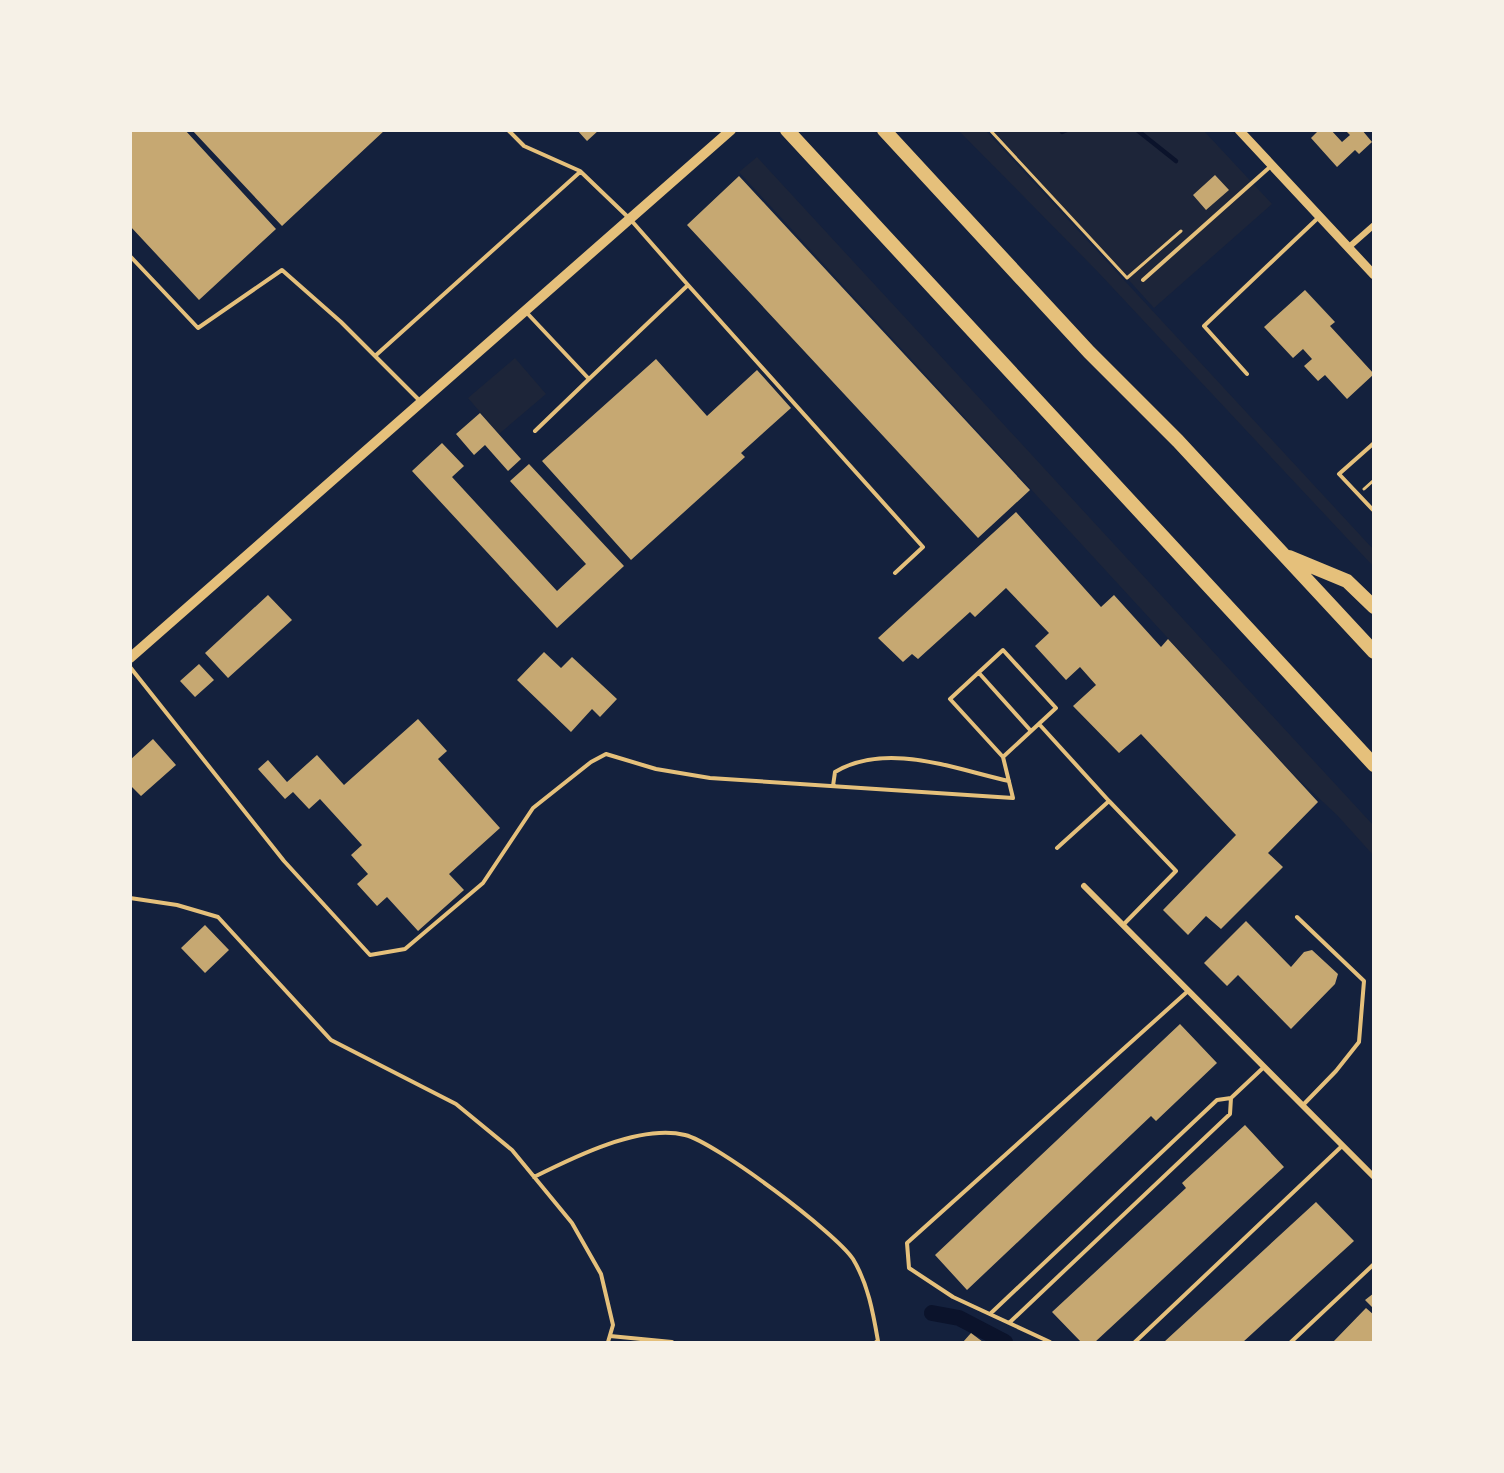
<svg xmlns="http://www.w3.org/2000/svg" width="1504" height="1473" font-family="Manrope,sans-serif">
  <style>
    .green { fill: #1d2539 }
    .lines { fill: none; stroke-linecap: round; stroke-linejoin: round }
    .stream { stroke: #0b132b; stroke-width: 4.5 }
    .canal { stroke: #0b132b; stroke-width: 16 }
    .building { fill: #c6a872 }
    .path { stroke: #e5c07b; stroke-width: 3 }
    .service { stroke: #e5c07b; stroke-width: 4 }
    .minor { stroke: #e5c07b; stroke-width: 6 }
    .tertiary { stroke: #e5c07b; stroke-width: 9 }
    .secondary { stroke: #e5c07b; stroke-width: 10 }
    .motorway { stroke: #e5c07b; stroke-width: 14 }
  </style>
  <rect width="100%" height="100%" fill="#14213d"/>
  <path class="green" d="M 959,131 L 986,131 L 1373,549 L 1373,566 L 1098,272 Z
    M 994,131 L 1204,131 L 1272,204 L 1154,308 Z
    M 757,157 L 1373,825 L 1373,855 L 1337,815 L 1293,774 L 739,172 Z
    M 515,358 L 546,394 L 499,434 L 468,398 Z"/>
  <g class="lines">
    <path class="stream" d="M 1137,130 L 1176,161
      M 1062,132 L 1067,130"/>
    <path class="canal" d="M 932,1313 L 959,1318 L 1005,1342"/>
  </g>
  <path class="building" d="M 130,130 L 185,130 L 276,229 L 199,300 L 130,226 Z
    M 192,130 L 385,130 L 282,226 Z
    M 577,130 L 599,130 L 587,141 Z
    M 1319,130 L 1331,130 L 1342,142 L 1350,135 L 1345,130 L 1362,130 L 1372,142 L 1359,154 L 1355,150 L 1337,167 L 1311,138 Z
    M 1215,175 L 1229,190 L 1206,210 L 1193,195 Z
    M 739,176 L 1030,490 L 978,538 L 687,225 Z
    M 1305,290 L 1335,322 L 1330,326 L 1374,374 L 1347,399 L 1325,375 L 1318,381 L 1304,366 L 1312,359 L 1303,349 L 1293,358 L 1264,327 Z
    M 656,359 L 707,416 L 757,370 L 791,408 L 741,453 L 745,457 L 631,560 L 542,461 Z
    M 480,413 L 521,459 L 508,471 L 485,445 L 474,455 L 456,434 Z
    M 442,443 L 464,466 L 452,477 L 557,591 L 586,564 L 510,481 L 529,464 L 624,566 L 557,628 L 412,471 Z
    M 1016,512 L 1101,607 L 1114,595 L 1161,647 L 1168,639 L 1318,802 L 1268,853 L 1283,867 L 1221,929 L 1206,916 L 1188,935 L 1163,910 L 1236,835 L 1141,734 L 1119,753 L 1073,706 L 1096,685 L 1080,667 L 1066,680 L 1035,646 L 1049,633 L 1006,588 L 975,617 L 970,612 L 918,659 L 912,654 L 903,662 L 878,638 Z
    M 268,595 L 292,620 L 228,678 L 205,653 Z
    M 544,652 L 561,668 L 572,657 L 617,699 L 600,717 L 592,709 L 571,732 L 517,680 Z
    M 199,664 L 214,680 L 195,697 L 180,681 Z
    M 418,719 L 447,751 L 438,759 L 500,828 L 449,874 L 464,890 L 418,931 L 387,897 L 377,906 L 357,884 L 368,874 L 351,855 L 362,845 L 320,799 L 309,809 L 293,792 L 285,799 L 258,769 L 268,760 L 287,782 L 317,755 L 344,785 Z
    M 153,739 L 176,765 L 141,796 L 130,785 L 130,760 Z
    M 1246,921 L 1291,967 L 1304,952 L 1312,950 L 1338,974 L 1335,984 L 1291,1029 L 1238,975 L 1227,986 L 1204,963 Z
    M 205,925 L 229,950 L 205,973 L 181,948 Z
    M 1180,1024 L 1217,1063 L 1156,1121 L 1151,1116 L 967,1290 L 935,1255 Z
    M 1245,1125 L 1284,1167 L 1095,1342 L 1081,1342 L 1052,1312 L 1186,1188 L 1182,1183 Z
    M 1316,1202 L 1354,1241 L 1243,1342 L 1164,1342 Z
    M 1374,1293 L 1374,1309 L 1365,1300 Z
    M 1366,1308 L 1374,1315 L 1374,1342 L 1333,1342 Z
    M 971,1333 L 983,1342 L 963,1342 Z"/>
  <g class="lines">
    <path class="path" d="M 990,130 L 1127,278 L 1181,231
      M 1364,489 L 1374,480"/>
    <path class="service" d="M 508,130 L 524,146 L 580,171 L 630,219 L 688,285 L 589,379 L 527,313
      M 130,256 L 198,328 L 282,270 L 341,322 L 421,402
      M 1143,280 L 1271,166
      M 688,285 L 923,547 L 895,573
      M 375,356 L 580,172
      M 1247,374 L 1204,326 L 1319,217
      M 535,431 L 589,379
      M 1374,443 L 1339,474 L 1374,511
      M 130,667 L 284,861 L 370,955 L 405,949 L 483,883 L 533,808 L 591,762 L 606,754 L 656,769 L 710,778 L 1013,798 L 1003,757 L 950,699 L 1003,650 L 1056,708 L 1003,757
      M 979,673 L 1031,731
      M 1039,724 L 1109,801 L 1057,848
      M 833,786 L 835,772 C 887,741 954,769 1009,781
      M 1109,801 L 1176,871 L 1123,925
      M 130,898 L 177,905 L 218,917 L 331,1040 L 456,1104 L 512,1150 L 572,1223 L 601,1274 L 613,1325 L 608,1342
      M 1297,917 L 1364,981 L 1359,1042 L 1336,1071 L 1303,1105
      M 534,1177 C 574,1157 640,1124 685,1135 C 715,1142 836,1233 853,1259 C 868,1284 873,1312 878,1341 L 876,1342
      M 990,1314 L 1217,1100 L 1231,1098 L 1264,1067
      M 1009,1323 L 1230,1114 L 1231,1098
      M 610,1336 L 672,1342
      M 1050,1342 L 953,1297 L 909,1268 L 907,1243 L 1188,991
      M 1135,1342 L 1342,1146
      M 1291,1342 L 1374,1264"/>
    <path class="minor" d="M 1349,247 L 1374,225
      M 1084,886 L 1374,1177"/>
    <path class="tertiary" d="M 1239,130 L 1374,275"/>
    <path class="secondary" d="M 130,658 L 731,130"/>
    <path class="motorway" d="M 787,130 L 1374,765
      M 884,130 L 1089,352 L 1178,441 L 1374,652
      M 1289,557 L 1347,581 L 1374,607"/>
  </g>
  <rect width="1504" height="1473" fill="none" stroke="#f6f1e7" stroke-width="264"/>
</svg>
